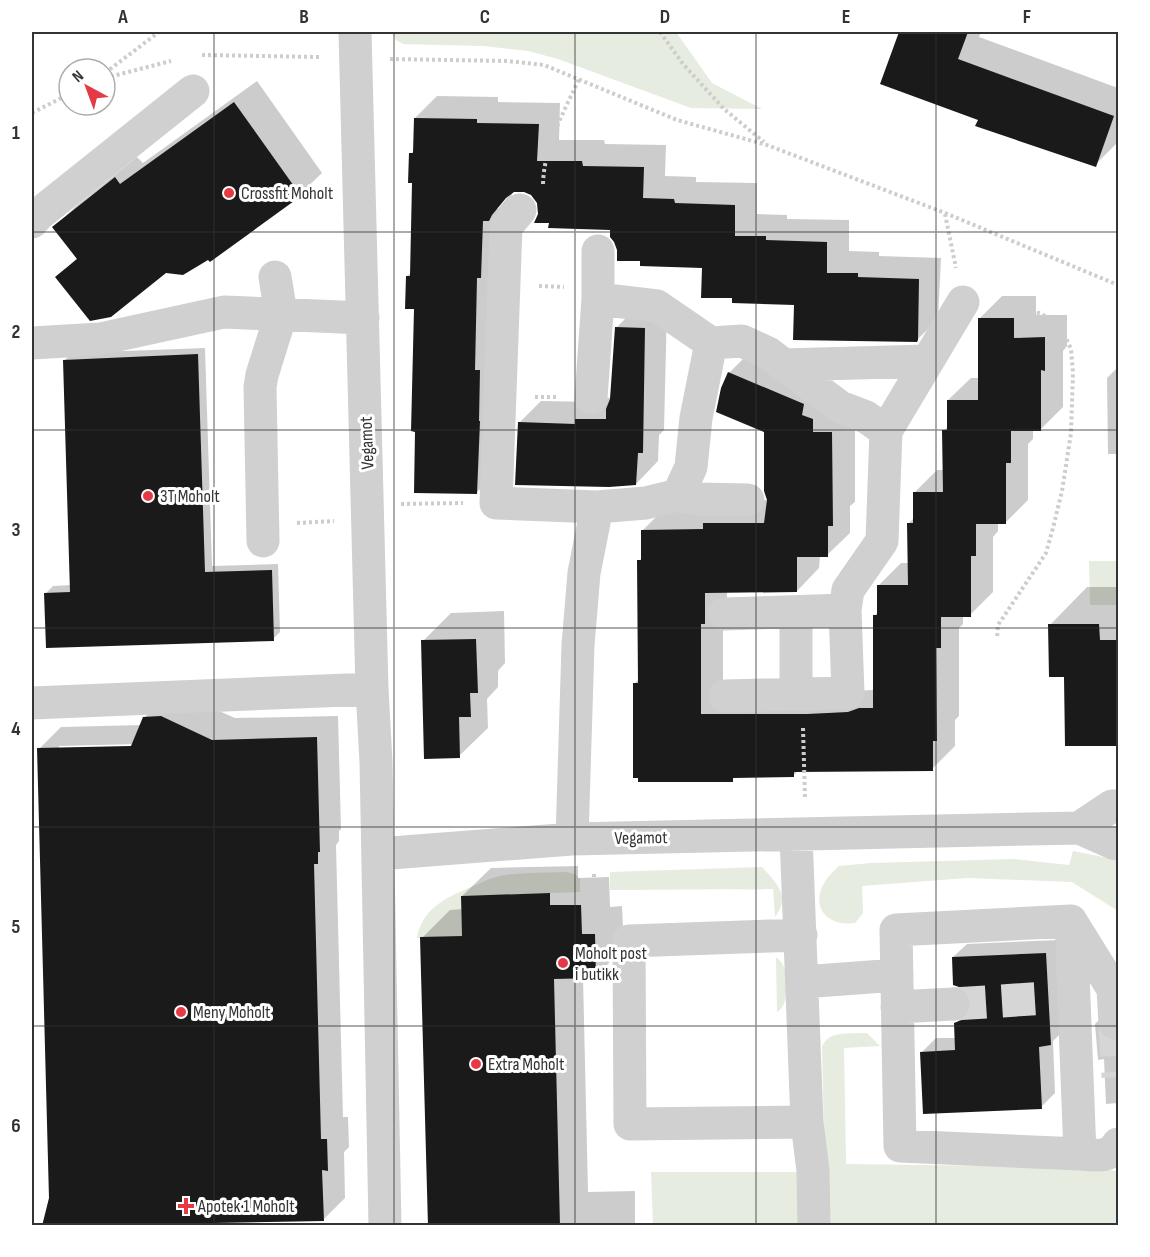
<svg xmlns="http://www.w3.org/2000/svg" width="1150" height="1257" font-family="'Sofia Sans Condensed',sans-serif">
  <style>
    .green { fill: #e6ecdf }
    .shadow { fill: #0003; fill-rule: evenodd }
    .building { fill: #1a1a1a }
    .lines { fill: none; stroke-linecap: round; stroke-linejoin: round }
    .minor-tunnel { stroke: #d6d6d6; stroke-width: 33; stroke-dasharray: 33 16; stroke-linecap: butt }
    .path { stroke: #cdcdcd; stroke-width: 4; stroke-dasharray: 3 3; stroke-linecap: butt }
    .minor { stroke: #d0d0d0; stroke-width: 33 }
    .grid { fill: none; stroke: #333; stroke-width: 1.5; stroke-opacity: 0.55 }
    .poi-dot { fill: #e63946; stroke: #fff; stroke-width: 2 }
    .labels { text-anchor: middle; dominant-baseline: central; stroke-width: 6; stroke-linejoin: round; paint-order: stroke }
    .poi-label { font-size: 18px; fill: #333; stroke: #fff; text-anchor: start }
    .street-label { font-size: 18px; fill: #333; stroke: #fff }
    .neatline { fill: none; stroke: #333; stroke-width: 2 }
    .grid-label { font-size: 20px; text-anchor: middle; font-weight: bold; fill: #333 }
  </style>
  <rect width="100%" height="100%" fill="#fff"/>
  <path class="green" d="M 391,32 L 676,32 L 712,83 L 762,109 L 691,108 L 558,59 L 528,51 L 483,46 L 403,44 L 396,40 Z
    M 1089,561 L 1118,561 L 1118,605 L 1090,605 Z
    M 1073,851 L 1118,860 L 1118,911 L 1072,882 L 967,878 L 862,886 L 863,913 L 855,923 C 826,927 809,906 826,880 C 829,875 835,870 839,866 L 871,863 L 1014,859 L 1069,865 Z
    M 762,867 C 777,884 791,896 775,917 L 773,889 L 610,890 L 610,872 Z
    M 565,872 L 575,874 L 580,879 L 580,892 L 461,896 L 462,936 L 417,938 C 422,909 445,898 471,887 C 479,884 488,879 496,877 C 518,872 543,873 565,872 Z
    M 776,957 C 779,960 782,962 783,965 C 789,976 789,1006 777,1012 Z
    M 861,1033 L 867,1033 L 880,1046 L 844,1048 L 846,1164 L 1086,1167 L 1118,1171 L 1118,1225 L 826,1225 L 822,1047 C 828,1031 846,1034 861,1033 Z
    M 651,1172 L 798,1172 L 805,1225 L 653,1225 Z"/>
  <path class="shadow" d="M 900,32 L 981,32 L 979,37 L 1118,88 L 1117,143 L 1095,165 L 980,119 L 882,83 Z
    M 257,81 L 322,173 L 300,194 L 210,259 L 209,258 L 166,271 L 57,278 L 78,257 L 54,228 L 76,206 L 137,157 L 143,163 Z
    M 437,96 L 498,97 L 498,102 L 560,103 L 559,140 L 604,140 L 605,144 L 666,145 L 665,176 L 696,177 L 696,182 L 757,183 L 757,214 L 787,215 L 787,219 L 849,220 L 849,251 L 879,252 L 879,256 L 941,258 L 938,319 L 916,341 L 795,304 L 734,296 L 704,266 L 642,260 L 618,250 L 612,229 L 550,222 L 540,214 L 539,202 L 532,194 L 524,190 L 513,191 L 511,198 L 498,471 L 476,493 L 415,307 L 407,276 L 412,272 L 414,182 L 411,154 L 414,150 L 415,118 ZM 509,191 L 511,193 L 498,209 L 496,207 Z
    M 1002,296 L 1036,296 L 1036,315 L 1067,315 L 1067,346 L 1063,351 L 1063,407 L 1040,430 L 1033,430 L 1033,439 L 1028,444 L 1028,500 L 1005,523 L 998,523 L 998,531 L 993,537 L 993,592 L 970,615 L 963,615 L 963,624 L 959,628 L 959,716 L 955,720 L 955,746 L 932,769 L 799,770 L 793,776 L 736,776 L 732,780 L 634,684 L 639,679 L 639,561 L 643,557 L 643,530 L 665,508 L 727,501 L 768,500 L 765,431 L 729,373 L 752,350 L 855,410 L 855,502 L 850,506 L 850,533 L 827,555 L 820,555 L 819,568 L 797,591 L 727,591 L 727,600 L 723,604 L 723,692 L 831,692 L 872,690 L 874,689 L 874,616 L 878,612 L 878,586 L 901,563 L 909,563 L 909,523 L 914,518 L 914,493 L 937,470 L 944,470 L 944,430 L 949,426 L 948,400 L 971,378 L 979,378 L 979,319 Z
    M 638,306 L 667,306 L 664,430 L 659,435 L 658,461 L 636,484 L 519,423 L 541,401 L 594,402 L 599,397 L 611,398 L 616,328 Z
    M 205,348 L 212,566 L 278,564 L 280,632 L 273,639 L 46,593 L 53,586 L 71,585 L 64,361 L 72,353 Z
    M 1118,367 L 1118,454 L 1108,454 L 1107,378 Z
    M 1087,587 L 1118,587 L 1118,742 L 1116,744 L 1065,675 L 1050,625 Z
    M 504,611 L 505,663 L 498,671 L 498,687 L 487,699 L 488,728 L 459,756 L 423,641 L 451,613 Z
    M 183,695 L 235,718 L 338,716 L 341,829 L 339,831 L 339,841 L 336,845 L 343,1117 L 348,1117 L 349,1147 L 344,1152 L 345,1198 L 323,1220 L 43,1226 L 51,1198 L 39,749 L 61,727 L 141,725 L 144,718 L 166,696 ZM 138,744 L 138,747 L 59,749 L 59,746 Z
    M 578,866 L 578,878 L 609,877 L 610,907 L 622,906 L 624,948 L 595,977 L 583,977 L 588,1192 L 635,1191 L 635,1226 L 429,1226 L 422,938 L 450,910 L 463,909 L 462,896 L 491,868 Z
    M 1059,940 L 1064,1030 L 1053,1041 L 1055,1093 L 1041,1107 L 922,1052 L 936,1038 L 956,1038 L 956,1023 L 972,1008 L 973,1004 L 953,957 L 967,944 Z
    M 1117,1002 L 1118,1103 L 1106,1104 L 1104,1059 L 1098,1060 L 1095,1024 Z"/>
  <path class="building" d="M 899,32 L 968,32 L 958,59 L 1114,116 L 1096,167 L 975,126 L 978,120 L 880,84 Z
    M 234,102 L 301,196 L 210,262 L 208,260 L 183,275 L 166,273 L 111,317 L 90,321 L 55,277 L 77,259 L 52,227 L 115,177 L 120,184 Z
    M 414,118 L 477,119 L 477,123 L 539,124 L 537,161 L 582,161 L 583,166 L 644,167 L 643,198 L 674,199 L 675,203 L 735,205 L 735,236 L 766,236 L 766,240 L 827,242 L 827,273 L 858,273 L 858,277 L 919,279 L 918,340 L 917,342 L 793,340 L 794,305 L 732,303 L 732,298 L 701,298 L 702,268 L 640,266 L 640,261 L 617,261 L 617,250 L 614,242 L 610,237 L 610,230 L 548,228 L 549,223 L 534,223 L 538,214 L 537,203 L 531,195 L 524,192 L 514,192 L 506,198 L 492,215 L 489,221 L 483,221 L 481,278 L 477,278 L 475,370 L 480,370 L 479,421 L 480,421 L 477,494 L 414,493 L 415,432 L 411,431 L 414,309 L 405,309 L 406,276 L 410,276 L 412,183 L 408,183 L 409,153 L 413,153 Z
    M 978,318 L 1014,318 L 1014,338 L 1045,337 L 1045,371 L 1041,370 L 1041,431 L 1011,431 L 1011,463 L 1006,463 L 1006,524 L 976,524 L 976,556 L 971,556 L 971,617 L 941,617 L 941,648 L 936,648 L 937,741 L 933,741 L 933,771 L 794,772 L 794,777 L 733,778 L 733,782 L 638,782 L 638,778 L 633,778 L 633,683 L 638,683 L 637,560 L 641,560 L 641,530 L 703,529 L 703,523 L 764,523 L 767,500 L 764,491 L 764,432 L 716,412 L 721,388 L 728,372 L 804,404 L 802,415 L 813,419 L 813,432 L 832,432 L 833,526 L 828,526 L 828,557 L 797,557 L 797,592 L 705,593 L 705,624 L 701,624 L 701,714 L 807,714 L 848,712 L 859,708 L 873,708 L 873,615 L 877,615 L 877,585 L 908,585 L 907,523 L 913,523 L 913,492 L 943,492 L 942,430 L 947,430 L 947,400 L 978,400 Z
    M 615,327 L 645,328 L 643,453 L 638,453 L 636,485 L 609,487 L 515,485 L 518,422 L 575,424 L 575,419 L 606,419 L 606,409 L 610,399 Z
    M 198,354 L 205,572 L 272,570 L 274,641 L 46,648 L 44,593 L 70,592 L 63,360 Z
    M 1048,624 L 1099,624 L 1100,640 L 1119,640 L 1117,746 L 1065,746 L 1064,677 L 1049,677 Z
    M 476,639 L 478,693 L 470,693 L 471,717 L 459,717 L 460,758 L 424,759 L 421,640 Z
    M 161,716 L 212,740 L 317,737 L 320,852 L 318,852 L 318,864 L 314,864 L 321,1139 L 327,1139 L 328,1171 L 322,1170 L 324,1221 L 42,1226 L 49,1198 L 37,748 L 131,746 L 143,717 Z
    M 550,893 L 550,905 L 581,905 L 582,934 L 595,934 L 596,978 L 554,979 L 560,1226 L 428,1226 L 420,937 L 462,936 L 461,896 Z
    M 1046,953 L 1051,1045 L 1039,1047 L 1042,1109 L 923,1114 L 920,1052 L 955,1050 L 954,1023 L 964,1019 L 969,1013 L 972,1004 L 968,993 L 962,988 L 953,985 L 952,957 Z"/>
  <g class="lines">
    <path class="minor-tunnel" d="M 953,1004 L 1048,998
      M 1115,1023 L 1118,1077"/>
    <path class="path" d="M 660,32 L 683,64 L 724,109 L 764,142
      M 202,55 L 320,57
      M 390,59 L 507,61 L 544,65 L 677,120 L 767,145 L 945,213 L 1118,285
      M 105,73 L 159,32
      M 105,78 L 171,61
      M 32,113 L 69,94
      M 543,184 C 544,146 564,112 579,79
      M 945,214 L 956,268
      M 539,286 L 564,287
      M 996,304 L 1021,307 L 1042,314 L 1061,327 L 1071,349 L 1073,373 L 1071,433 L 1062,491 L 1053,528 L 1046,553 L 998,625 L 997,639
      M 535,397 L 557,397
      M 401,504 L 463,503
      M 297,523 L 334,521
      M 803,728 L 805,799
      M 594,874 L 595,922"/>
    <path class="minor" d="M 355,32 L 372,689 L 376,762 L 385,1226
      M 520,210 L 506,227 L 496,503 L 597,507 L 584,573 L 578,645 L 572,839
      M 32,222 L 39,214 L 193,91
      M 598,299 L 598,251
      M 32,343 L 100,339 L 224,312 L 363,318
      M 711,343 L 742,341 L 768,353 L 840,407 L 866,417 L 886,431 L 882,541 L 848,590 L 845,610 L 848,693 L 725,696
      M 784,365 L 927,361
      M 591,398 L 598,299 L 657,306 L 711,343 L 696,418 L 691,467 L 678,495 L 646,503 L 597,507
      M 886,431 L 963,302
      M 678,495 L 697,499 L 748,500
      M 263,541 L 260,387 L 262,375 L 281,314 L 275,277
      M 796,612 L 796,694
      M 724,614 L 845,610
      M 32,703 L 372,689
      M 1079,828 L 1112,806 L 1118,806
      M 796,835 L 807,1122 L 813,1171 L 814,1226
      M 378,854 L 572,839 L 1079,828 L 1113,843 L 1118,844
      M 1071,921 L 1080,1154 L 900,1146 L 896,930 Z
      M 1072,923 L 1113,989 L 1115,1023
      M 801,935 L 629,941 L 630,1124 L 807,1122
      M 802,982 L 897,975
      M 897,1007 L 953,1004
      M 1080,1154 C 1096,1155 1109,1159 1118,1144"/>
  </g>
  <path class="grid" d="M 214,32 L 214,1226M 394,32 L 394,1226M 575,32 L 575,1226M 756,32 L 756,1226M 936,32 L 936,1226M 32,232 L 1118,232M 32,430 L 1118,430M 32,628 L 1118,628M 32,827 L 1118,827M 32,1026 L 1118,1026"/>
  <g class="poi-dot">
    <circle cx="229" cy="193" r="6"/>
    <circle cx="148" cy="496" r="6"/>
    <circle cx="563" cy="963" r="6"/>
    <circle cx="181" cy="1012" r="6"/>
    <circle cx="476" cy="1064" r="6"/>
    <path d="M183 1197h6v6h6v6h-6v6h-6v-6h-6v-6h6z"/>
  </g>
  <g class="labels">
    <g class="poi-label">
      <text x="241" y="193">Crossfit Moholt</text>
      <text x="160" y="496">3T Moholt</text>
      <text x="575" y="953">Moholt post<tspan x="575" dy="21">i butikk</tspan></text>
      <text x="193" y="1012">Meny Moholt</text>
      <text x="488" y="1064">Extra Moholt</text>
      <text x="198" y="1206">Apotek 1 Moholt</text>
    </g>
    <g class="street-label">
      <text transform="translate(367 443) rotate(-92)">Vegamot</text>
      <text transform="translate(641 838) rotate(-1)">Vegamot</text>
    </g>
  </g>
  <rect width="1150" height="1257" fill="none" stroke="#ffffff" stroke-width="66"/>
  <g transform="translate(87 87) rotate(319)"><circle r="28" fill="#ffffff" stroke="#adadad" stroke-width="1.5"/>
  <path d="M0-4.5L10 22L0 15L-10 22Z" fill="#e63946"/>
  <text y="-9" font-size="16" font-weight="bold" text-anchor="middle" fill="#333333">N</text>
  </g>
  <rect x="33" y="33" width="1084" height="1191" class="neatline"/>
  <g class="grid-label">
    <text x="123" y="23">A</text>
    <text x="304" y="23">B</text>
    <text x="485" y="23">C</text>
    <text x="665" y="23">D</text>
    <text x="846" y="23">E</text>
    <text x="1027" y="23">F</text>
    <text x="16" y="139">1</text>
    <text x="16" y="338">2</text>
    <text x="16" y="536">3</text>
    <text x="16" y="735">4</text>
    <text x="16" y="933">5</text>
    <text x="16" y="1132">6</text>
  </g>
</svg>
